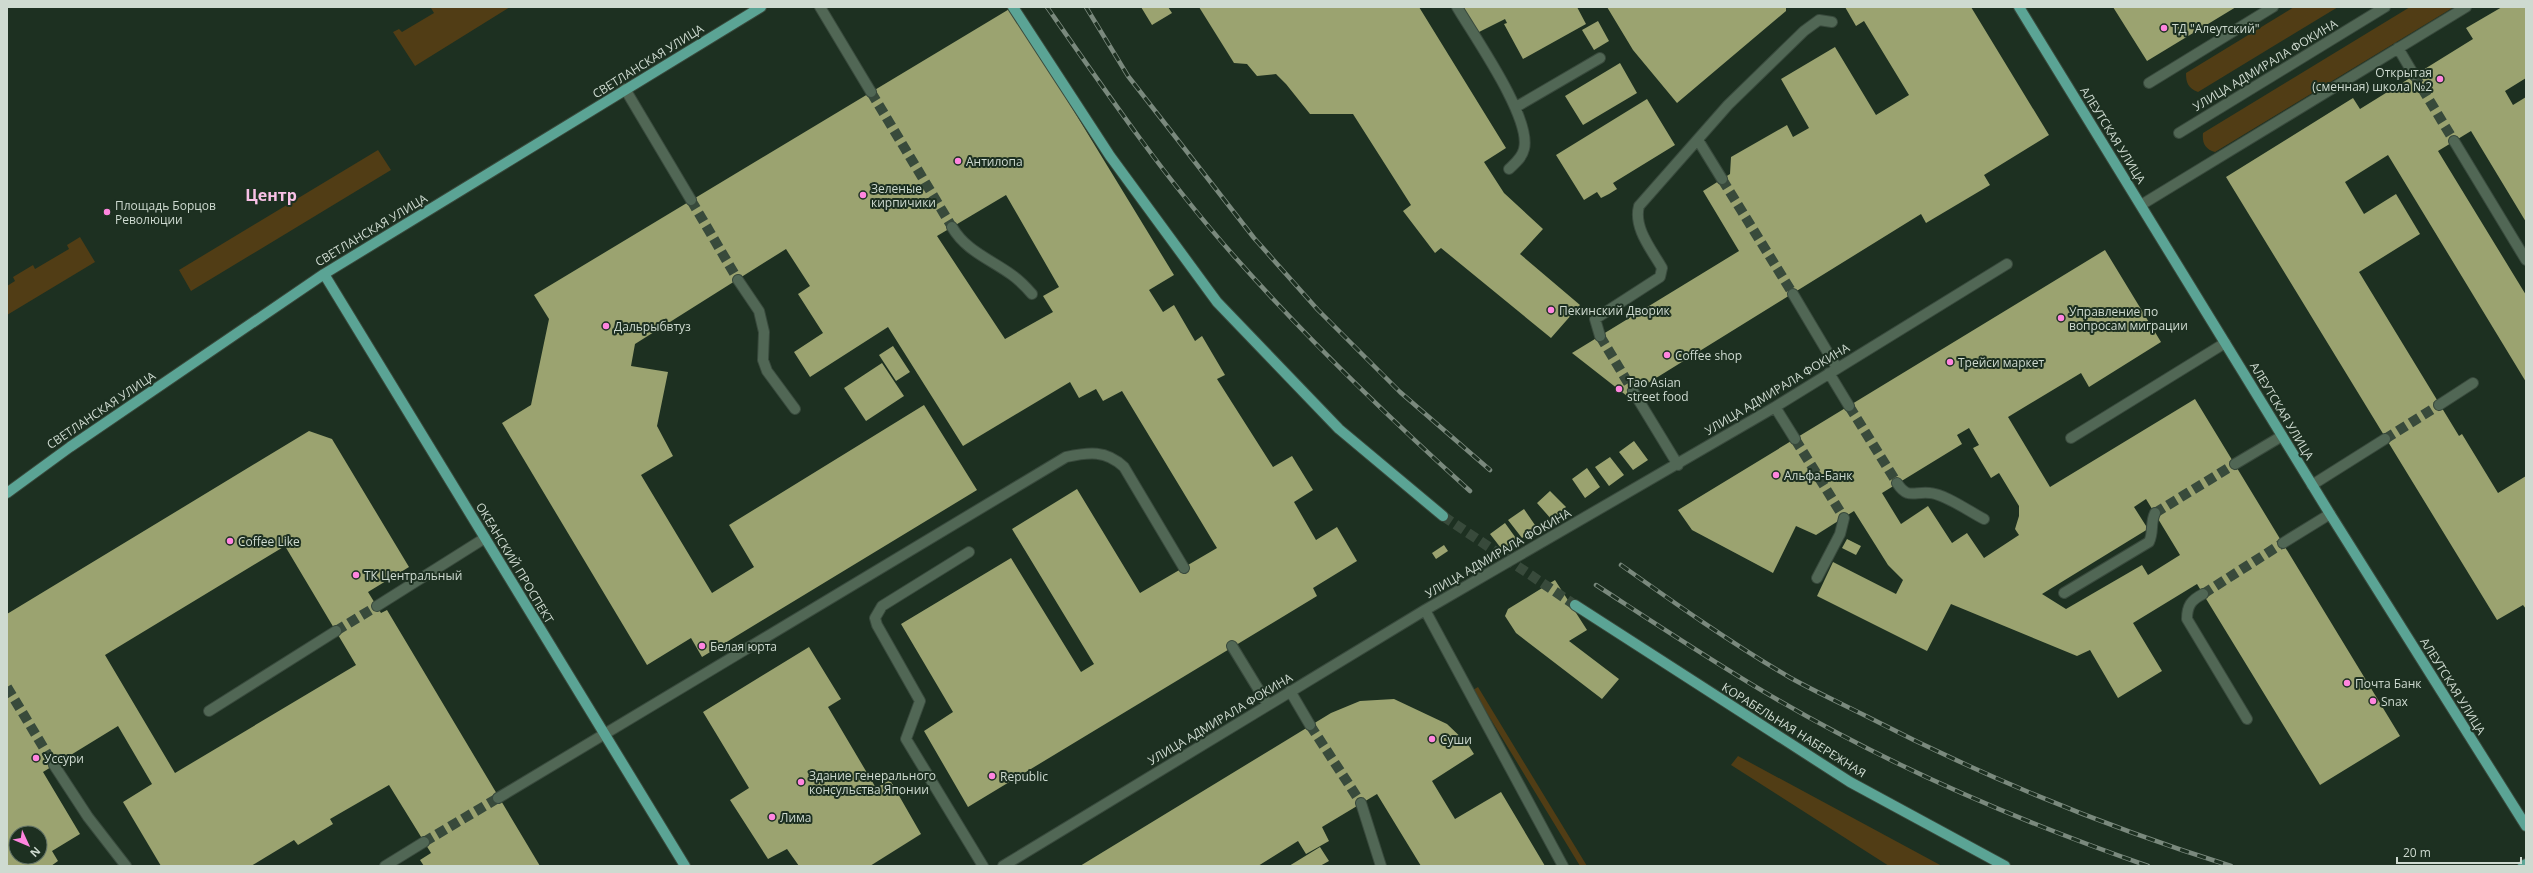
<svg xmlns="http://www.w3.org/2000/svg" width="2533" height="873" font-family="'Open Sans',sans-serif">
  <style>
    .green { fill: #513d15 }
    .building { fill: #9ba370; fill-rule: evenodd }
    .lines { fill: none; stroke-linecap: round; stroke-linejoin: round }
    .minor-tunnel { stroke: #384a3b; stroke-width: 10; stroke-dasharray: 10 5; stroke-linecap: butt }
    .major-tunnel { stroke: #384a3b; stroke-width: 10; stroke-dasharray: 10 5; stroke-linecap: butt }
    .minor-casing { stroke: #394a3d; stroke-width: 12 }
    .major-casing { stroke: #394a3d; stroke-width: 12 }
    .minor { stroke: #516755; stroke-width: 10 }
    .major { stroke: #5ba495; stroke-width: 10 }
    .rail-casing { stroke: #7a897d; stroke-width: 4.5 }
    .rail { stroke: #1d3021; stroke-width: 3; stroke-dasharray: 9; stroke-linecap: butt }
    .poi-dot { fill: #ff85df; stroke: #1d3021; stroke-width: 1.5 }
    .labels { text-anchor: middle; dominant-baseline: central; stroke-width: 4; stroke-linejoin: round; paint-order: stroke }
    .poi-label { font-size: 12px; fill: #cedad0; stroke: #1d3021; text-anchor: start }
    .street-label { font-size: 12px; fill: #cedad0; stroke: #1d3021 }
    .district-label { font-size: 16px; font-weight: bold; fill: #f8c0e6; stroke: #1d3021 }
  </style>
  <rect width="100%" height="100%" fill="#1d3021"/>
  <path class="green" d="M 433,7 L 510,7 L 415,66 L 393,32 L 399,29 L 402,32 L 434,13 L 431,8 Z
    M 2294,7 L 2338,7 L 2198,92 C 2188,88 2186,83 2186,73 Z
    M 2410,7 L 2454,7 L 2215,152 C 2205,149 2202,143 2203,133 Z
    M 378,150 L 391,170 L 191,291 L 179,270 Z
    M 80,237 L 95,262 L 7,315 L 7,286 L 15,281 L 13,277 L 33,265 L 35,269 L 69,249 L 67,245 Z
    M 1478,687 L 1587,866 L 1580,866 L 1473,690 Z
    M 1738,756 L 1942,866 L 1889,866 L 1731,765 Z"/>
  <path class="building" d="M 1141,7 L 1168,7 L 1172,13 L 1152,25 Z
    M 1199,7 L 1419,7 L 1506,148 L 1484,162 L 1504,193 L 1543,229 L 1520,254 L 1580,305 L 1551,338 L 1441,248 L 1435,253 L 1403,211 L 1411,205 L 1353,114 L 1310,114 L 1286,84 L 1276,74 L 1257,76 L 1247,64 L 1234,63 Z
    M 1463,7 L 1577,7 L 1586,24 L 1523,59 L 1504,24 L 1507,23 L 1505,19 L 1477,33 Z
    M 1607,7 L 1786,7 L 1786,11 L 1677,103 L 1633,50 Z
    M 1845,7 L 1971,7 L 2049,135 L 1984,175 L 1990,185 L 1926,223 L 1921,214 L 1627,396 L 1572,353 L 1739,251 L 1703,191 L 1730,174 L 1731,157 L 1787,125 L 1793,137 L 1809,128 L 1781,79 L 1835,47 L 1876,115 L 1909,95 L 1864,21 L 1856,26 Z
    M 2113,7 L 2236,7 L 2147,61 Z
    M 2502,7 L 2526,7 L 2526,78 L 2505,91 L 2513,105 L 2526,97 L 2526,222 L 2471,131 L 2438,151 L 2526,295 L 2526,382 L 2388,155 L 2345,182 L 2364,214 L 2396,194 L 2420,234 L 2359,272 L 2459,436 L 2462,434 L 2498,493 L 2526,476 L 2526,609 L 2523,605 L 2497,620 L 2226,177 L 2353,98 L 2360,109 L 2473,39 L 2466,28 Z
    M 1011,8 L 1174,275 L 1149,290 L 1163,312 L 1174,305 L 1195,341 L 1202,336 L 1225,375 L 1217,379 L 1273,467 L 1292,456 L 1313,490 L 1294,502 L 1316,540 L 1337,527 L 1357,561 L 1313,588 L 1317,596 L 968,807 L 924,731 L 953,712 L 901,624 L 1011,558 L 1081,672 L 1094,664 L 1012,529 L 1077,489 L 1140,593 L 1217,548 L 1122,391 L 1103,401 L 1096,389 L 1079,398 L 1070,382 L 963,446 L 888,327 L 810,377 L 794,352 L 823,333 L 798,294 L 810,286 L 786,249 L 635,344 L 631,366 L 668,372 L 657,426 L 673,456 L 641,475 L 712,593 L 754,567 L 729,525 L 924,405 L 977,490 L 702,657 L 691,638 L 647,665 L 502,423 L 531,405 L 549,319 L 534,295 ZM 1006,195 L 1059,287 L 1043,296 L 1053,312 L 1005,339 L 937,236 Z
    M 1598,21 L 1609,41 L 1594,50 L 1582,30 Z
    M 1620,63 L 1637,93 L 1583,125 L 1565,96 Z
    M 1647,99 L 1675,145 L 1613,183 L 1617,189 L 1609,194 L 1601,198 L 1597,192 L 1584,200 L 1556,155 Z
    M 2105,250 L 2161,342 L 2089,387 L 2081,373 L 2008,417 L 2050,487 L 2195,399 L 2400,736 L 2320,785 L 2197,584 L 2133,623 L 2162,671 L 2118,698 L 2090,650 L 2077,656 L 1951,604 L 1927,651 L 1817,596 L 1833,562 L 1896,594 L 1903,580 L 1888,565 L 1854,511 L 1816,535 L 1796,526 L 1773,573 L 1692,530 L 1678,510 ZM 1969,428 L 1979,445 L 1973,448 L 1991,478 L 1999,473 L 2019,506 L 2019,516 L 2015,529 L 2019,535 L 1984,558 L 1967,533 L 1952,543 L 1928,506 L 1901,524 L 1882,493 L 1962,444 L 1957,435 ZM 2146,499 L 2180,555 L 2148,575 L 2142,565 L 2066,609 L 2042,594 L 2148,529 L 2134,507 Z
    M 893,346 L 910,372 L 896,381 L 879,355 Z
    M 882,363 L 904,396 L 866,421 L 844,388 Z
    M 309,431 L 332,439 L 409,567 L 368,592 L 381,613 L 387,610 L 540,866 L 424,866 L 420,860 L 431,853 L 389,785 L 330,819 L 333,824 L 298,845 L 294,840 L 251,866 L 161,866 L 123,802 L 152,784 L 118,726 L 43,772 L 80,834 L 52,851 L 58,861 L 51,866 L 7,866 L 7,614 ZM 285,546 L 356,665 L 175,773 L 105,655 ZM 16,833 L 40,833 L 40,857 L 16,857 Z
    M 1634,441 L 1648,460 L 1633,470 L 1619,452 Z
    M 1610,457 L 1624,475 L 1609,486 L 1595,467 Z
    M 1587,468 L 1600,487 L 1585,498 L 1572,479 Z
    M 1550,491 L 1566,507 L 1552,520 L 1537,503 Z
    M 1524,509 L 1537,528 L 1522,538 L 1508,520 Z
    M 1505,523 L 1518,541 L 1504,552 L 1490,534 Z
    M 1847,539 L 1861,546 L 1856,555 L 1842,548 Z
    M 1444,545 L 1448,551 L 1436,559 L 1432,553 Z
    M 1555,580 L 1587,630 L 1569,641 L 1619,679 L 1602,699 L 1516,633 L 1505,616 L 1508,609 Z
    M 809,647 L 841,699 L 828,707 L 876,788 L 890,780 L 921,834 L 870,866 L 799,866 L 787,849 L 768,859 L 730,800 L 749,788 L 703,712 Z
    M 1394,699 L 1447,724 L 1467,743 L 1474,754 L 1432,781 L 1455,819 L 1501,792 L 1545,866 L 1421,866 L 1377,794 L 1322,827 L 1329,841 L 1306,854 L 1298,841 L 1258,866 L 1080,866 L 1331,713 L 1360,701 Z
    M 1320,847 L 1329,861 L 1320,866 L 1289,866 Z"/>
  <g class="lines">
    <path class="minor-tunnel" d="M 2414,75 L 2454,141
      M 871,92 L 952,227
      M 1722,179 L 1793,294
      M 691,200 L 738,280
      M 1600,336 L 1633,391
      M 1849,406 L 1897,483
      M 1795,439 L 1844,518
      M 2385,439 L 2439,405
      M 2155,513 L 2235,464
      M 2203,594 L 2283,543
      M 336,631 L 377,606
      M 7,687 L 54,765
      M 1310,725 L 1361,803
      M 424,842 L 498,798"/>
    <path class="major-tunnel" d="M 1443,516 L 1575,605"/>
    <g class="minor-casing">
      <path id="minor" d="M 820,7 L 871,92
        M 1457,7 C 1474,36 1532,118 1524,149 C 1522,158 1515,163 1509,169
        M 2398,48 L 2414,75
        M 2149,83 L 2273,7
        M 625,89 L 691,200
        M 1516,107 L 1600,58
        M 2179,133 L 2385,7
        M 1698,140 L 1722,179
        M 2454,141 L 2526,260
        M 2141,205 L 2466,7
        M 952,227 C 966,251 990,259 1012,275 C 1019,280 1026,287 1032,294
        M 738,280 L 759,311 L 764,332 L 763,360 L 767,371 L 795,409
        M 1793,294 L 1837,368
        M 1600,336 L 1595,319 L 1660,277 L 1662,268 C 1652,250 1633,228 1639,206 L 1728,105 L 1804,31 L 1819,20 L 1832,22
        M 1829,373 L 1849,406
        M 1633,391 L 1678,465
        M 2439,405 L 2473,383
        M 1775,407 L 1795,439
        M 2071,438 L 2225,343
        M 2235,464 L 2282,436
        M 1897,483 C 1908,500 1914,491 1930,493 C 1945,494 1970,512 1984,519
        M 2312,485 L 2385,439
        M 2283,543 L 2330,514
        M 969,552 L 882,606 L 875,618 L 877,625 L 920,701 L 906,739 L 983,866
        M 1817,578 L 1840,534 L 1844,518
        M 2064,593 L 2149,542 C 2154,532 2150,523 2155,513
        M 2203,594 C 2191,600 2187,606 2187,619 L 2247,719
        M 377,606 L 485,538
        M 1425,610 L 1563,866
        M 1232,646 L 1268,705
        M 1290,691 L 1310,725
        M 209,711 L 336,631
        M 54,765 L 88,817 L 126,866
        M 498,798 L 1066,457 C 1089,452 1106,450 1124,467 L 1184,568
        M 1361,803 L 1381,866
        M 385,866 L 424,842
        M 1003,866 L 1425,610 L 1775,407 L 2007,264"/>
    </g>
    <g class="major-casing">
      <path id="major" d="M 1013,7 L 1110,156 L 1217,302 L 1339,429 L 1443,516
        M 2019,7 L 2330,514 L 2526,826
        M 324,274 L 685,866
        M 7,493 L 70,447 L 324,274 L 761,7
        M 1575,605 L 1850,782 L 2005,866
        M 2523,866 L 2526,864"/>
    </g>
    <use href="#minor" class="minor"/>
    <use href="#major" class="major"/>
    <g class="rail-casing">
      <path id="rail" d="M 1047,7 C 1106,92 1165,178 1234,256 C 1309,341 1386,415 1470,491
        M 1086,7 L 1128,76 L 1254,238 L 1318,310 L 1400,392 L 1490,470
        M 1621,565 C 1676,604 1731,643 1789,677 C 1814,691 1840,703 1866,716 C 1982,776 2106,827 2231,866
        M 1596,585 C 1656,624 1716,664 1778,700 C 1895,768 2021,822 2148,866"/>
    </g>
    <use href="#rail" class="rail"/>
  </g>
  <g class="poi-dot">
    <circle cx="2164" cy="28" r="4"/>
    <circle cx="2440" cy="79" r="4"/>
    <circle cx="958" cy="161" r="4"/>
    <circle cx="863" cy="195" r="4"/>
    <circle cx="107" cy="212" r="4"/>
    <circle cx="1551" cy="310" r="4"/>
    <circle cx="2061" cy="318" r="4"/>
    <circle cx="606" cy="326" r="4"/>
    <circle cx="1667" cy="355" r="4"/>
    <circle cx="1950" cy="362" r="4"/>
    <circle cx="1619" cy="389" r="4"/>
    <circle cx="1776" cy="475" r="4"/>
    <circle cx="230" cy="541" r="4"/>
    <circle cx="356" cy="575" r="4"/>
    <circle cx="702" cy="646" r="4"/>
    <circle cx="2347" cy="683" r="4"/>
    <circle cx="2373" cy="701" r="4"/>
    <circle cx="1432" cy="739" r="4"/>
    <circle cx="36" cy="758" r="4"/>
    <circle cx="992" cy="776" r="4"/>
    <circle cx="801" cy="782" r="4"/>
    <circle cx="772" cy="817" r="4"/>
  </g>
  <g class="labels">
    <g class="poi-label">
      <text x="2172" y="28">ТД "Алеутский"</text>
      <text x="2432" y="72" text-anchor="end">Открытая<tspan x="2432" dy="14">(сменная) школа №2</tspan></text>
      <text x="966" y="161">Антилопа</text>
      <text x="871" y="188">Зеленые<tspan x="871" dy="14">кирпичики</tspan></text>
      <text x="115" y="205">Площадь Борцов<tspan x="115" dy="14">Революции</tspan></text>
      <text x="1559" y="310">Пекинский Дворик</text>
      <text x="2069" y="311">Управление по<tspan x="2069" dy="14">вопросам миграции</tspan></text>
      <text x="614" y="326">Дальрыбвтуз</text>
      <text x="1675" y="355">Coffee shop</text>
      <text x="1958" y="362">Трейси маркет</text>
      <text x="1627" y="382">Tao Asian<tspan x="1627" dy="14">street food</tspan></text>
      <text x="1784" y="475">Альфа-Банк</text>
      <text x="238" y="541">Coffee Like</text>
      <text x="364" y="575">ТК Центральный</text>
      <text x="710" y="646">Белая юрта</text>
      <text x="2355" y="683">Почта Банк</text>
      <text x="2381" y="701">Snax</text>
      <text x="1440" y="739">Суши</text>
      <text x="44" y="758">Уссури</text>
      <text x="809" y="775">Здание генерального<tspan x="809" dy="14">консульства Японии</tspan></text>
      <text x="1000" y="776">Republic</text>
      <text x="780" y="817">Лима</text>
    </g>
    <g class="street-label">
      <text transform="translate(648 61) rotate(-32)">СВЕТЛАНСКАЯ УЛИЦА</text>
      <text transform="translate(2265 65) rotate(-31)">УЛИЦА АДМИРАЛА ФОКИНА</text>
      <text transform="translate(2113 135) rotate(58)">АЛЕУТСКАЯ УЛИЦА</text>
      <text transform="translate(371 230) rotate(-31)">СВЕТЛАНСКАЯ УЛИЦА</text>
      <text transform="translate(1777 389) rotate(-31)">УЛИЦА АДМИРАЛА ФОКИНА</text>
      <text transform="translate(101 410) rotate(-34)">СВЕТЛАНСКАЯ УЛИЦА</text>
      <text transform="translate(2282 411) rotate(59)">АЛЕУТСКАЯ УЛИЦА</text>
      <text transform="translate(1498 553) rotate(-30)">УЛИЦА АДМИРАЛА ФОКИНА</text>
      <text transform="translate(515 563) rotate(59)">ОКЕАНСКИЙ ПРОСПЕКТ</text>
      <text transform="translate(2453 686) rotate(58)">АЛЕУТСКАЯ УЛИЦА</text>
      <text transform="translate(1220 719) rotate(-31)">УЛИЦА АДМИРАЛА ФОКИНА</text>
      <text transform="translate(1794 730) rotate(32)">КОРАБЕЛЬНАЯ НАБЕРЕЖНАЯ</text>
    </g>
    <g class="district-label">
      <text x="271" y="195">Центр</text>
    </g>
  </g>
  <rect width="2533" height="873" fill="none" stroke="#cedad0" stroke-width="16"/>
  <g transform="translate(28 845) rotate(134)"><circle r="19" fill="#1d3021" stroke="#647467"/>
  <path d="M0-3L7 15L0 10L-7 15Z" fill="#ff85df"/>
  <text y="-6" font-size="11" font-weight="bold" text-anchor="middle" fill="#cedad0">N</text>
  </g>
  <path d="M2397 857v6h124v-6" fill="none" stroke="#cedad0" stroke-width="2"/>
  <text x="2403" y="857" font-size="12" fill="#cedad0" stroke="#1d3021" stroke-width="3" paint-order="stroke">20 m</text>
</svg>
